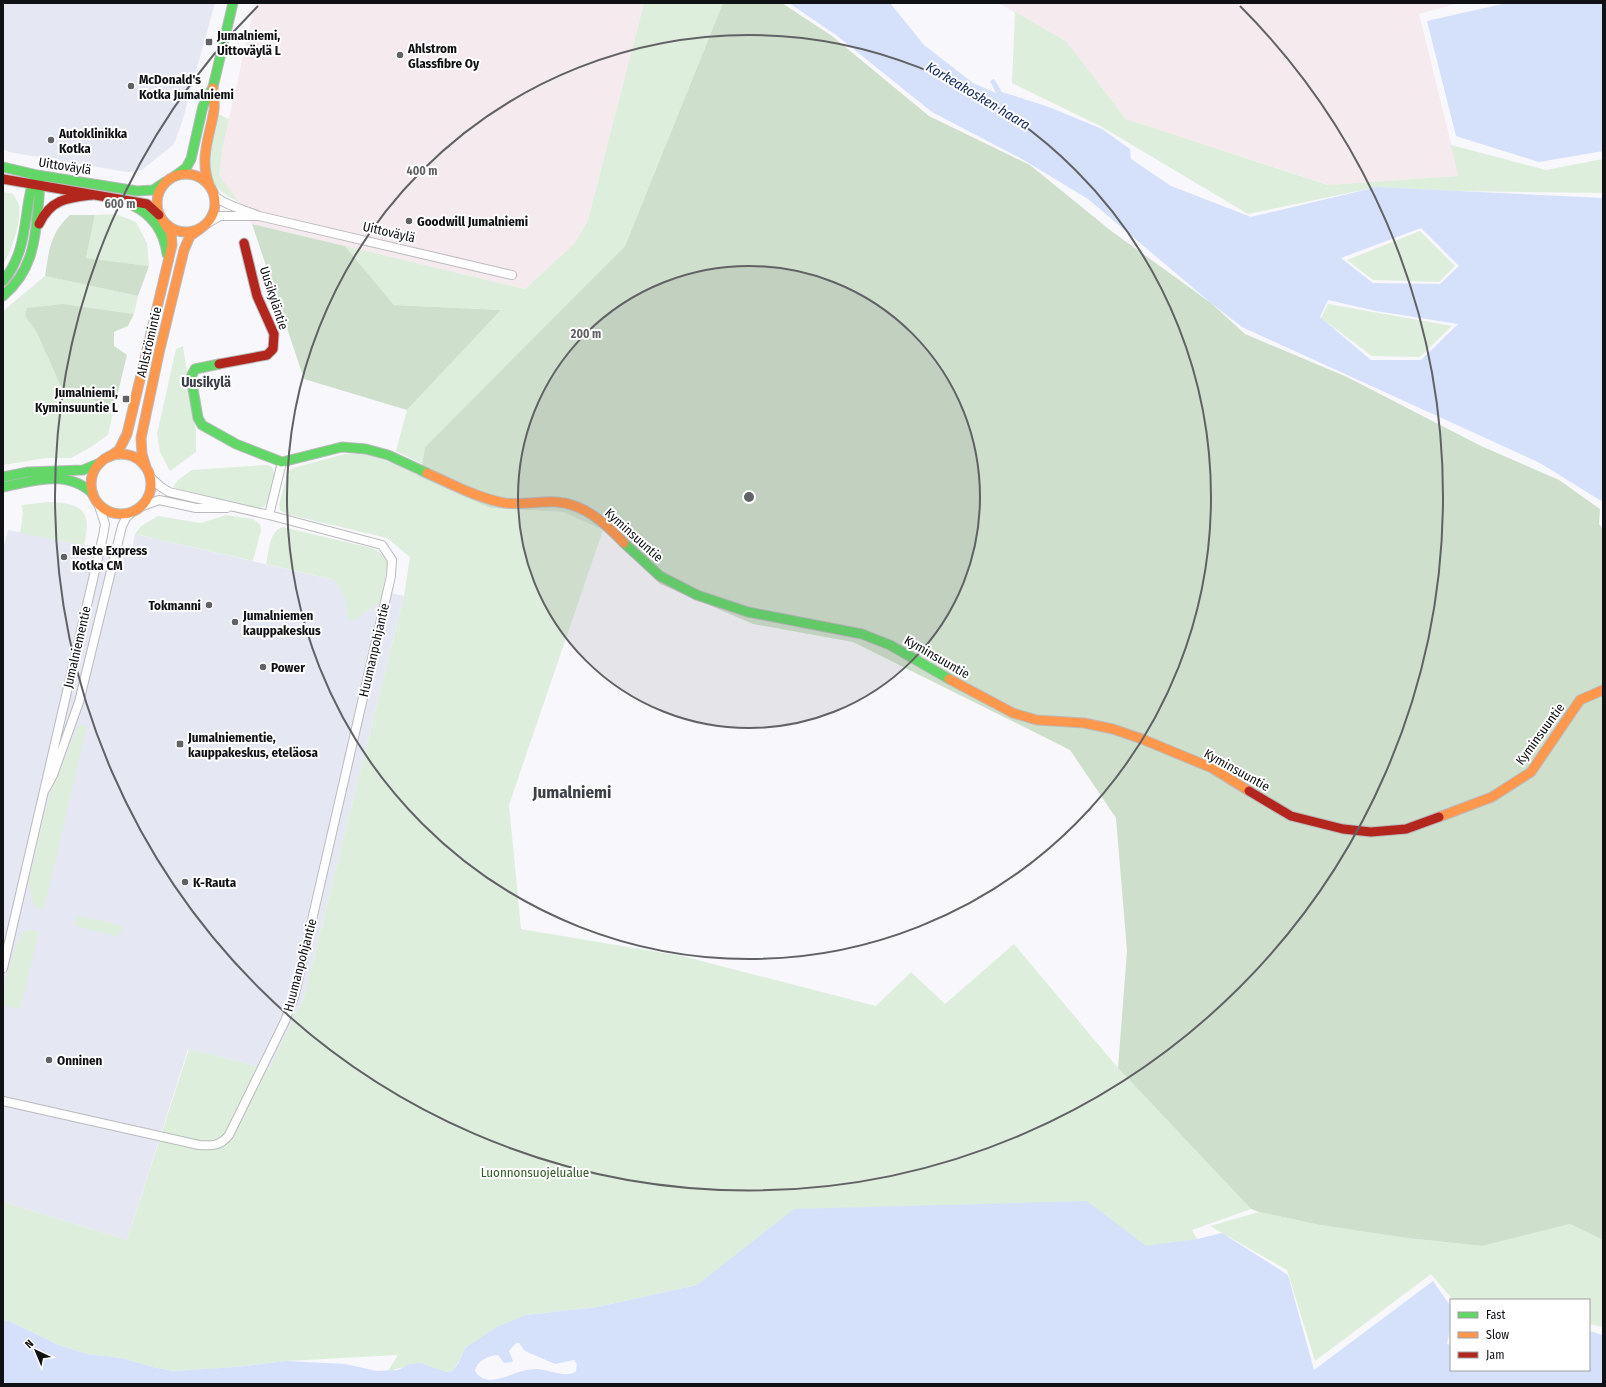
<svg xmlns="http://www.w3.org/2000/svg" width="1606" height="1387" font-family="'Fira Sans Condensed',sans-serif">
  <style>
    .built { fill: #e5e7f3 }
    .industrial { fill: #f5eaee }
    .green { fill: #deeedc }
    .forest { fill: #cee0cc }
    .water { fill: #d5e1fb; fill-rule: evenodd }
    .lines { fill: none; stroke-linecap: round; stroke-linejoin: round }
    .street-casing { stroke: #bababe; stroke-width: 10 }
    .fast-casing { stroke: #bababe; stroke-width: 11 }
    .slow-casing { stroke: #bababe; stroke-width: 11 }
    .jam-casing { stroke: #bababe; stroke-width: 11 }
    .street { stroke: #fefeff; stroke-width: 8 }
    .fast { stroke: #63d668; stroke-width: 9 }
    .slow { stroke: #ff974d; stroke-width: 9 }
    .jam { stroke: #b3261e; stroke-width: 9 }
    .ring { fill: none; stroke: #616265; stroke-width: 2 }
    .poi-dot { fill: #616265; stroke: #fff; stroke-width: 1.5 }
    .labels { text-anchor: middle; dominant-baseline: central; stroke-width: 4; stroke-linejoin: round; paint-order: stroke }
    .poi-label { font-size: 13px; font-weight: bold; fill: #101114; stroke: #fff; text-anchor: start }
    .street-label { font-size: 13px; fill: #101114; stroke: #fff }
    .park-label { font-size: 13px; fill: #325b26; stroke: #fff }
    .water-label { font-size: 14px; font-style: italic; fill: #142b5d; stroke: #fff }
    .neighbourhood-label { font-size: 14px; font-weight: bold; fill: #3e4048; stroke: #fff }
    .district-label { font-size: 17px; font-weight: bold; fill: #3e4048; stroke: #fff }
    .centre { fill: #616265; stroke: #fff; stroke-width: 2 }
    .ring-label { font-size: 12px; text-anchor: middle; font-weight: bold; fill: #616265; stroke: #fff; stroke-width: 4; stroke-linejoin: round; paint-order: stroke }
  </style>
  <rect width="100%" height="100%" fill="#f7f7fc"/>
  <path class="built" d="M 3,3 L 215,3 L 182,122 L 174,144 L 142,170 L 127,172 L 9,152 L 3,149 Z
    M 8,530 L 131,554 L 135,534 L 404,596 L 304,997 L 269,1069 L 188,1049 L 127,1240 L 3,1202 L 3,549 Z"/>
  <path class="industrial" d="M 255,3 L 644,3 L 588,220 L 575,243 L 525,289 L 252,224 L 219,175 L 223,146 Z
    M 998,3 L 1459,3 L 1419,14 L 1459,176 L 1329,185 L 1126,119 L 1066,41 Z"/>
  <path class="green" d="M 644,3 L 723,3 L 625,246 L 425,447 L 422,464 L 396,451 L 407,410 L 501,310 L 394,305 L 345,246 L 525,289 L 575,243 L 588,220 Z
    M 1015,12 L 1066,41 L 1126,119 L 1328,185 L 1458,176 L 1451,145 L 1546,170 L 1603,159 L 1603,193 L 1457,191 L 1377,187 L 1248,214 L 1102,127 L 1012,83 Z
    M 218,114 L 229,119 L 223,146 L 219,175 L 238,201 C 194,183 210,149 218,114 Z
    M 3,192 L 13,194 C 15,197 18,202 19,205 C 21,222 12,251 3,264 Z
    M 116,214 L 136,222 L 147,243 L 149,266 L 86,258 L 95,215 Z
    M 1420,231 L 1455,266 L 1439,282 L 1373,280 L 1347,260 Z
    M 45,276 L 138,296 L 134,314 L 64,304 L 25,316 L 37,333 L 60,385 L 114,409 L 108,435 L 91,447 L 71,458 L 46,458 L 3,465 L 3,311 Z
    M 1328,304 L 1452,326 L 1420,357 L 1372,356 L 1321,318 Z
    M 183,346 L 196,432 L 196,452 L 170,471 L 160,452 L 157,434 L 176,349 Z
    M 364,453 L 392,463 L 490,508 L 563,512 L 603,530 L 509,805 L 521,929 L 682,956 L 876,1006 L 911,972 L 945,1004 L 1014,944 L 1118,1068 L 1251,1209 L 1192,1230 L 1197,1239 L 1182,1279 L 697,1285 L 597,1307 L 526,1315 L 465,1348 L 458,1363 L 452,1371 L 445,1372 L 421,1363 L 388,1371 L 398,1355 L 286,1361 L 236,1367 L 174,1371 L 157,1368 L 121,1358 L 87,1354 L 59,1345 L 9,1321 L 3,1321 L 3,1202 L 127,1240 L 189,1049 L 269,1069 L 304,997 L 404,596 L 410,557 L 387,538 L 286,514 L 280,510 L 279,505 L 288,472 L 293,468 L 345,454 Z
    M 267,465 L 272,467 L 275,474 L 267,503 L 264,507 L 257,508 L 185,492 L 173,487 L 178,480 L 192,470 Z
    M 48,502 C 81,503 93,510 84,545 L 20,533 L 23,513 L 22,505 Z
    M 226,515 L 253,519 L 260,524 L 261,530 L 253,561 L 135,534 L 141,526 L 158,516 L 201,523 Z
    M 282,527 L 372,548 L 384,555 L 388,563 L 381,601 L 354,621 L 348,619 L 345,598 L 335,580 L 266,564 C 269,551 269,532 282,527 Z
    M 79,725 L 87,726 L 44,909 L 35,907 C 29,900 33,892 28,885 L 50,793 Z
    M 77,915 L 123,926 L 121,933 L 116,936 L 74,926 Z
    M 28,930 L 39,932 L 20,1009 L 3,1005 C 3,982 12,955 21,933 Z
    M 1259,1212 L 1320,1225 L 1407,1238 L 1482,1246 L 1570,1224 L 1603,1240 L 1603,1327 L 1589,1324 L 1589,1300 L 1453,1300 L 1431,1274 L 1315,1361 L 1287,1270 L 1210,1226 Z"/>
  <path class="forest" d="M 723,3 L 782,3 L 832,36 L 929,116 L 1030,165 L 1110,230 L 1211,303 L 1245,334 L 1347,377 L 1481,446 L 1559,480 L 1600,509 L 1599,524 L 1603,529 L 1603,1240 L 1570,1224 L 1482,1246 L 1407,1238 L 1320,1225 L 1259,1212 L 1251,1209 L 1118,1068 L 1127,951 L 1116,818 L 1070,750 L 853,642 L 753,624 L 660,584 L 603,530 L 563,512 L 490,508 L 418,476 L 422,464 L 425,447 L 625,246 Z
    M 70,215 L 95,215 L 86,258 L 149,266 L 138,296 L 45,276 C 49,251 50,233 70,215 Z
    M 252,224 L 345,246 L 394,305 L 501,310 L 407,410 L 304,379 Z
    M 64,304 L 134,314 L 128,326 L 114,332 L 114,346 L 127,355 L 114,409 L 60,385 L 37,333 L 25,316 L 27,308 Z"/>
  <path class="water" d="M 789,3 L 890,3 L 924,45 L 973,83 L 996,93 L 990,81 L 994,79 L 1002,92 L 1049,107 L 1102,129 L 1130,149 L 1131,159 L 1171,186 L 1251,217 L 1377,187 L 1603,198 L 1603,502 L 1540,463 L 1242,327 L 1211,303 L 1088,199 L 1022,159 L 932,112 L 836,35 ZM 1421,228 L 1459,266 L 1440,284 L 1373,283 L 1341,258 ZM 1328,300 L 1376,311 L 1458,324 L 1421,360 L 1371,360 L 1320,317 Z
    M 1507,3 L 1603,4 L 1603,151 L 1539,162 L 1456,136 L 1427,21 Z
    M 1087,1201 L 1146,1246 L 1197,1239 L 1222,1233 L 1288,1275 L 1314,1370 L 1433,1281 L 1451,1307 L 1451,1325 L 1447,1344 L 1451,1345 L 1451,1370 L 1589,1370 L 1589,1331 L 1603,1335 L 1603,1384 L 3,1384 L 3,1321 L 9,1321 L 59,1345 L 87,1354 L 121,1358 L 157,1368 L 174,1371 L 236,1367 L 286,1361 L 345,1364 L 377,1371 L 398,1370 L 410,1364 L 421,1363 L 446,1372 L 452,1371 L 458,1364 L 465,1348 L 497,1327 L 526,1315 L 597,1307 L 697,1285 L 794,1209 ZM 516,1343 L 519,1343 L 525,1351 L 555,1364 L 574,1360 L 577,1364 L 576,1371 C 568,1379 547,1369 536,1369 C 520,1369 506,1379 490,1380 C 483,1379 477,1376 475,1370 C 478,1360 488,1356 498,1355 L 504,1363 L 512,1362 L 513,1361 L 509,1351 Z"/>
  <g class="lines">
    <g class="street-casing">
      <path id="street" d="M 214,195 C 223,205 246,210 259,216 L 512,275
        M 208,223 L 220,216 L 257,216
        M 140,507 L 159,500 L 196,508 L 227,508
        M 269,515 L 282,462
        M 46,788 L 53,775 L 79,702 L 122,526 L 126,518 L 132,512
        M 3,968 C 37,824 69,680 103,536 L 105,524 L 98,503
        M 3,1101 L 199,1145 C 213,1146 220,1146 229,1135 L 285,1021 L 295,994 L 391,576 L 392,560 L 382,545 L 269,515 L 169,492 L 161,487 L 151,478"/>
    </g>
    <g class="fast-casing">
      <path id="fast" d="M 3,167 L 37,175 L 137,191 L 153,190 L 165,182
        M 175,176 L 186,168 L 191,159 L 203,106 L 213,87 L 233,3
        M 132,205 C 153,215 164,231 167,254
        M 3,281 C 22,259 24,232 28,205 C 30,194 31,184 37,175 C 41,186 39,197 38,209 C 35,244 31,272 3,296
        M 219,364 L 195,369 L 191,377 L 198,418 L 202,425 L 236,444 L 282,462 L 342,447 L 366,449 L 388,455 L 427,473
        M 3,477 L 28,472 L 83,470 L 100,463
        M 3,487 C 34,481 68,469 93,494
        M 624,543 L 660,576 L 697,595 L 748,612 L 862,634 L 890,645 L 949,679"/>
    </g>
    <g class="slow-casing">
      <path id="slow" d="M157 203a29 29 0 1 1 58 0a29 29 0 1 1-58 0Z
        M 209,184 C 199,158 210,136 214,110 C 215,103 213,95 213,88
        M91 484a30 30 0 1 1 60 0a30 30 0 1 1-60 0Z
        M 109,457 L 119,450 L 127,434 L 172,245 L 171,233 L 164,223
        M 146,467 L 142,454 L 141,438 L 159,353 L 184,250 L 190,236 L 200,229
        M 427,473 C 452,484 477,498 505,503 C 522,505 540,501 557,502 C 585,504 606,524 624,543
        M 949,679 L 1013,713 L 1037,720 L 1084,723 L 1113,729 L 1142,739 L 1212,768 L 1249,791
        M 1439,817 L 1492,797 L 1531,772 L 1580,700 L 1603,690"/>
    </g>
    <g class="jam-casing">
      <path id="jam" d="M 3,179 L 147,204 L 159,215
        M 39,224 C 51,199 67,198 92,195
        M 219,364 L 267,355 L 273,349 L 274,334 L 257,296 L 244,243
        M 1249,791 L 1291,816 L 1343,829 L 1371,832 L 1406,829 L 1439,817"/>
    </g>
    <use href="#street" class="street"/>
    <use href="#fast" class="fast"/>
    <use href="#slow" class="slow"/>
    <use href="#jam" class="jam"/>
  </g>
  <circle cx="749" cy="497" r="231" fill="#616265" fill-opacity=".12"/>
  <g class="ring">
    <circle cx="749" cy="497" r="231"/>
    <circle cx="749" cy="497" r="462"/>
    <path d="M1240 6A694 694 0 1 1 258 6"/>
  </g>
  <g class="poi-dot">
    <rect x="205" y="38" width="8" height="8" rx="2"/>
    <circle cx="400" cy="55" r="4"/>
    <circle cx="131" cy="86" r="4"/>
    <circle cx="51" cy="140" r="4"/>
    <circle cx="409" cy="221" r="4"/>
    <rect x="122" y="395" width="8" height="8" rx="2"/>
    <circle cx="64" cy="557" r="4"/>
    <circle cx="209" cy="605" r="4"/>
    <circle cx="235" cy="622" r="4"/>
    <circle cx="263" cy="667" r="4"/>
    <rect x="176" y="740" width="8" height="8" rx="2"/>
    <circle cx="185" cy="882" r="4"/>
    <circle cx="49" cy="1060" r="4"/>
  </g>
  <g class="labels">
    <g class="poi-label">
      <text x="217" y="35">Jumalniemi,<tspan x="217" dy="15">Uittoväylä L</tspan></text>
      <text x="408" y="48">Ahlstrom<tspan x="408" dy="15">Glassfibre Oy</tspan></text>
      <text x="139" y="79">McDonald's<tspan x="139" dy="15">Kotka Jumalniemi</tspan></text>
      <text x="59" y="133">Autoklinikka<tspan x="59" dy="15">Kotka</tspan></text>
      <text x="417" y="221">Goodwill Jumalniemi</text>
      <text x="118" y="392" text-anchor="end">Jumalniemi,<tspan x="118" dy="15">Kyminsuuntie L</tspan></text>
      <text x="72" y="550">Neste Express<tspan x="72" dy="15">Kotka CM</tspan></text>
      <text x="201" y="605" text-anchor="end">Tokmanni</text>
      <text x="243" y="615">Jumalniemen<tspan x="243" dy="15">kauppakeskus</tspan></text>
      <text x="271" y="667">Power</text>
      <text x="188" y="737">Jumalniementie,<tspan x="188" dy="15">kauppakeskus, eteläosa</tspan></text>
      <text x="193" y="882">K-Rauta</text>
      <text x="57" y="1060">Onninen</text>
    </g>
    <g class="street-label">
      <text transform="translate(65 166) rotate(9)">Uittoväylä</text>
      <text transform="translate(389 232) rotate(13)">Uittoväylä</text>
      <text transform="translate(274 298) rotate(72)">Uusikyläntie</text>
      <text transform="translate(149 342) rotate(-77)">Ahlströmintie</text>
      <text transform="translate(634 535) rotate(42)">Kyminsuuntie</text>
      <text transform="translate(77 647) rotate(-77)">Jumalniementie</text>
      <text transform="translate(374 650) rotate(-77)">Huumanpohjantie</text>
      <text transform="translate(937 657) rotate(30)">Kyminsuuntie</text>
      <text transform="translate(1540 734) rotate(-54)">Kyminsuuntie</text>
      <text transform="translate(1237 770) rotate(29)">Kyminsuuntie</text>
      <text transform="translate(300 965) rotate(-75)">Huumanpohjantie</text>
    </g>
    <g class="park-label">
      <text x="535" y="1172">Luonnonsuojelualue</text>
    </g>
    <g class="water-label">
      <text transform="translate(978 96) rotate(31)">Korkeakosken haara</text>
    </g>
    <g class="neighbourhood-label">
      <text x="206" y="382">Uusikylä</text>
    </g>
    <g class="district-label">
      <text x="572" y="792">Jumalniemi</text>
    </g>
  </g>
  <circle cx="749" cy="497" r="6" class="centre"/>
  <g class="ring-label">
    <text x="422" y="175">400 m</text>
    <text x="120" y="208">600 m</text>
    <text x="586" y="338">200 m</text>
  </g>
  <rect width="1606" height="1387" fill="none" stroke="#101114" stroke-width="8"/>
  <rect x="1450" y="1299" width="140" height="72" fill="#ffffff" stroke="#9fa0a1"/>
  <rect x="1458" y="1312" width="20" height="6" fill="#63d668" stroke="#9fa0a1"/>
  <text x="1486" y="1319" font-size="12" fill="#101114">Fast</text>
  <rect x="1458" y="1332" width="20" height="6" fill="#ff974d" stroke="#9fa0a1"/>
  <text x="1486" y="1339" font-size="12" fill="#101114">Slow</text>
  <rect x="1458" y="1352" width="20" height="6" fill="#b3261e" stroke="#9fa0a1"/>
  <text x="1486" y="1359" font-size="12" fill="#101114">Jam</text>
  <g transform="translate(36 1351) rotate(316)" stroke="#ffffff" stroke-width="3" paint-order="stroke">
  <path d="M0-3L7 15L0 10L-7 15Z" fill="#101114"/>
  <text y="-6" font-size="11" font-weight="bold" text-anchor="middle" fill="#101114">N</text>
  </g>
</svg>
